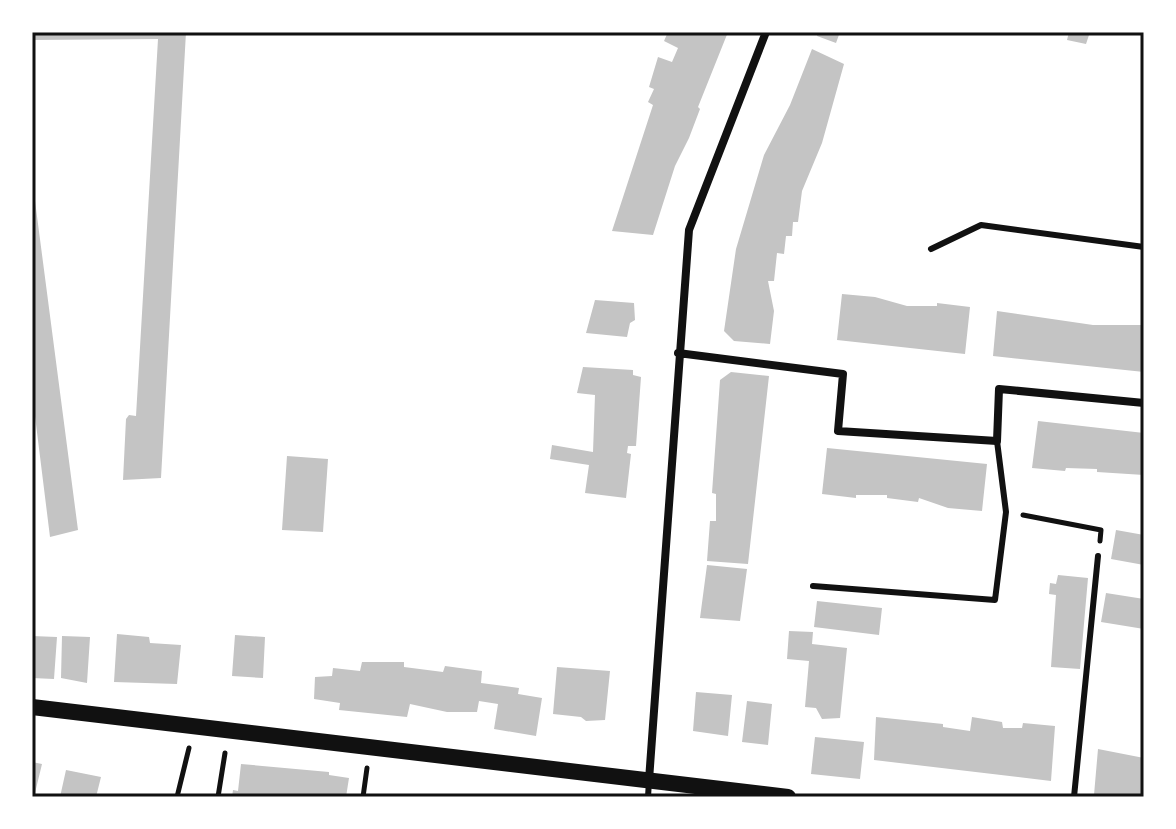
<svg xmlns="http://www.w3.org/2000/svg" width="1176" height="829" font-family="'Work Sans',sans-serif">
  <style>
    .building { fill: #c4c4c4 }
    .lines { fill: none; stroke-linecap: round; stroke-linejoin: round }
    .path { stroke: #111; stroke-width: 5 }
    .service { stroke: #111; stroke-width: 6 }
    .minor { stroke: #111; stroke-width: 8 }
    .secondary { stroke: #111; stroke-width: 16 }
    .neatline { fill: none; stroke: #111; stroke-width: 3 }
  </style>
  <rect width="100%" height="100%" fill="#fff"/>
  <path class="building" d="M 32,32 L 186,32 L 161,478 L 123,480 L 126,419 L 129,415 L 136,416 L 158,39 L 32,40 Z
    M 668,32 L 728,32 L 698,107 L 700,109 L 689,138 L 675,166 L 653,235 L 612,231 L 653,105 L 648,102 L 654,89 L 649,87 L 658,57 L 672,62 L 678,48 L 664,41 Z
    M 818,32 L 840,32 L 836,43 L 817,36 Z
    M 1069,32 L 1090,32 L 1086,44 L 1067,40 Z
    M 812,49 L 844,64 L 822,143 L 802,191 L 798,222 L 793,222 L 792,236 L 786,236 L 784,254 L 777,253 L 774,281 L 768,281 L 774,311 L 770,344 L 734,341 L 724,331 L 736,249 L 764,155 L 790,105 Z
    M 32,178 L 78,530 L 50,537 L 32,392 Z
    M 842,294 L 875,297 L 907,306 L 937,306 L 937,303 L 970,307 L 965,354 L 837,340 Z
    M 595,300 L 634,303 L 635,320 L 630,323 L 627,337 L 586,333 Z
    M 997,311 L 1093,325 L 1144,325 L 1144,372 L 993,356 Z
    M 583,367 L 633,370 L 633,375 L 641,377 L 636,446 L 628,446 L 627,453 L 631,454 L 626,498 L 585,493 L 589,465 L 550,459 L 552,445 L 593,452 L 595,395 L 577,393 Z
    M 731,372 L 769,376 L 748,564 L 707,561 L 710,521 L 716,521 L 716,494 L 712,493 L 720,380 Z
    M 1038,421 L 1144,433 L 1144,475 L 1097,472 L 1097,469 L 1066,468 L 1065,471 L 1032,468 Z
    M 827,448 L 987,464 L 982,511 L 948,508 L 919,498 L 918,502 L 887,498 L 887,495 L 856,495 L 856,498 L 822,494 Z
    M 287,456 L 328,459 L 323,532 L 282,530 Z
    M 1116,530 L 1144,535 L 1144,565 L 1111,559 Z
    M 707,565 L 747,569 L 740,621 L 700,618 Z
    M 1058,575 L 1088,578 L 1080,669 L 1051,667 L 1056,595 L 1049,594 L 1050,583 L 1056,584 Z
    M 1106,593 L 1144,599 L 1144,629 L 1101,622 Z
    M 817,601 L 882,608 L 879,635 L 814,627 Z
    M 789,631 L 813,632 L 812,644 L 847,648 L 840,718 L 822,719 L 816,708 L 805,707 L 809,661 L 787,659 Z
    M 117,634 L 149,637 L 150,643 L 181,645 L 177,684 L 114,682 Z
    M 235,635 L 265,637 L 263,678 L 232,676 Z
    M 32,636 L 57,637 L 54,679 L 32,678 Z
    M 62,636 L 90,637 L 87,683 L 61,678 Z
    M 362,662 L 404,662 L 404,667 L 443,672 L 445,666 L 482,671 L 481,683 L 519,688 L 518,694 L 542,698 L 536,736 L 494,729 L 498,704 L 479,701 L 477,712 L 447,712 L 410,704 L 407,717 L 339,710 L 340,703 L 314,699 L 315,677 L 332,676 L 333,668 L 360,671 Z
    M 557,667 L 610,671 L 605,720 L 586,721 L 581,717 L 553,714 Z
    M 696,692 L 732,695 L 728,736 L 693,731 Z
    M 747,701 L 772,704 L 768,745 L 742,742 Z
    M 876,717 L 943,724 L 943,727 L 970,731 L 972,717 L 1002,722 L 1003,728 L 1022,728 L 1023,723 L 1055,726 L 1051,781 L 874,760 Z
    M 815,737 L 864,742 L 860,779 L 811,774 Z
    M 1098,749 L 1144,758 L 1144,797 L 1094,795 Z
    M 32,762 L 42,764 L 34,797 L 32,797 Z
    M 241,764 L 329,772 L 329,775 L 349,778 L 346,797 L 232,797 L 233,790 L 238,791 Z
    M 66,770 L 101,777 L 96,797 L 60,797 Z"/>
  <g class="lines">
    <path class="path" d="M 1023,515 L 1101,530 L 1100,541
      M 177,797 L 189,748
      M 218,797 L 225,753
      M 363,797 L 367,768"/>
    <path class="service" d="M 931,249 L 981,225 L 1144,247
      M 813,586 L 995,600 L 1006,512 L 997,441
      M 648,797 L 649,781
      M 1074,797 L 1098,556"/>
    <path class="minor" d="M 678,353 L 843,374 L 838,431 L 997,441 L 999,389 L 1144,403
      M 649,780 L 689,230 L 766,32"/>
    <path class="secondary" d="M 32,707 L 788,797"/>
  </g>
  <rect width="1176" height="829" fill="none" stroke="#ffffff" stroke-width="68"/>
  <rect x="34" y="34" width="1108" height="761" class="neatline"/>
</svg>
